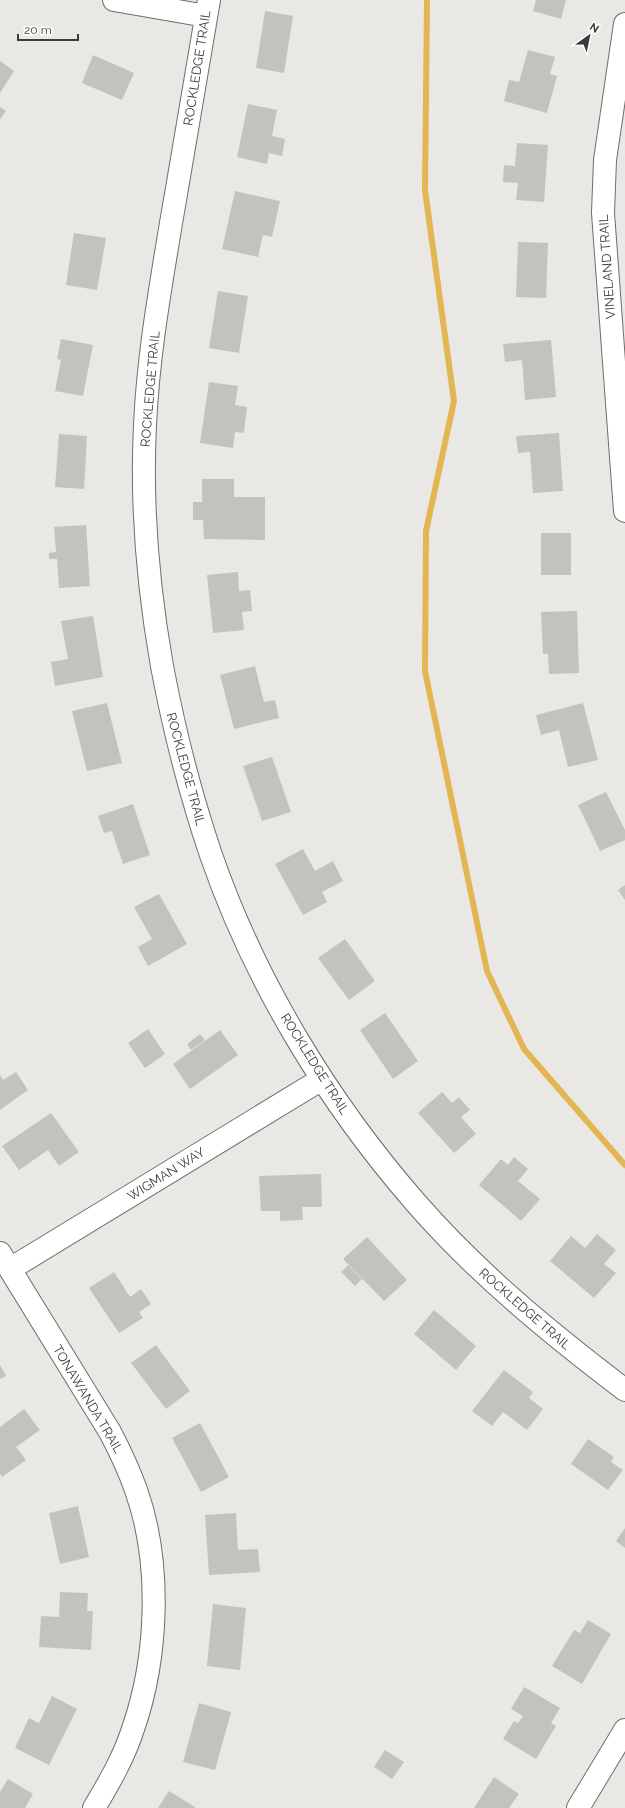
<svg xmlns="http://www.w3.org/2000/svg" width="625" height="1808" font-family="Raleway,sans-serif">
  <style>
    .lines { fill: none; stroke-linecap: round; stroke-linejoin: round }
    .stream { stroke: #e2b652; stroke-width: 6 }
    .building { fill: #c4c2bf }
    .minor-casing { stroke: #6f6e6b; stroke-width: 24 }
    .minor { stroke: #fff; stroke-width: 22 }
    .labels { text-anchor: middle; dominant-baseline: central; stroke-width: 3.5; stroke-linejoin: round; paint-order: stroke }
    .street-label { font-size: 13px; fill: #3c3b3a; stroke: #fff }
  </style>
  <rect width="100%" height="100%" fill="#eae8e5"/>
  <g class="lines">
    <path class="stream" d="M 427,0 L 425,190 L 454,401 L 426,531 L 425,671 L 487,971 L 524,1049 L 625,1165"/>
  </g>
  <path class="building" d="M 536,0 L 566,0 L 561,19 L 533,11 Z
    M 265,11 L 293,16 L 284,73 L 256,68 Z
    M 528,50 L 555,57 L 550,74 L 557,76 L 547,113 L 504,101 L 509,80 L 519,82 Z
    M 93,55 L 134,73 L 122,100 L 82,83 Z
    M 0,61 L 14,71 L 0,93 Z
    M 248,104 L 277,110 L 272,136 L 285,139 L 282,156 L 269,153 L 267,164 L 237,157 Z
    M 0,107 L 6,111 L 0,119 Z
    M 517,143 L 548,145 L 544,202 L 516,200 L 518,183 L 503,182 L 504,165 L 515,166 Z
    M 235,191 L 280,201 L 272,237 L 263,235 L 258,257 L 222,249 Z
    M 74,233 L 106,238 L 97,290 L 66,285 Z
    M 518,242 L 548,243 L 546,298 L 516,297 Z
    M 218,291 L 248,296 L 239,353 L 209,348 Z
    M 61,339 L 93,345 L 83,396 L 55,391 L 61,360 L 57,359 Z
    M 551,340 L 556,397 L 525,400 L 522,360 L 505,362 L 503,344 Z
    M 209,382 L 238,386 L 235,405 L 247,407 L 244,433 L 235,432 L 233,448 L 200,443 Z
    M 559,433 L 563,491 L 533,493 L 530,452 L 518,453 L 516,436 Z
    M 59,434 L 87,436 L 84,489 L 55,487 Z
    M 202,479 L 234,479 L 234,497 L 265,497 L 265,540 L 204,539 L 203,520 L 193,520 L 193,502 L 202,502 Z
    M 86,525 L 90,586 L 59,588 L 57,559 L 49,559 L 49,553 L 56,552 L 54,527 Z
    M 541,533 L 571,533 L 571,575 L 541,575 Z
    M 238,572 L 239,591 L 250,590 L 252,611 L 242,612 L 244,630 L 213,633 L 207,575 Z
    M 577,611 L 579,673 L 549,674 L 548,654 L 543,654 L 541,612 Z
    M 93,616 L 103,677 L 55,686 L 51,662 L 68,659 L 61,621 Z
    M 255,666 L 264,702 L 275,700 L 279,718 L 234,729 L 220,675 Z
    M 107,703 L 122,763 L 87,771 L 72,711 Z
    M 583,703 L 598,760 L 568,767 L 559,730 L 541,735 L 536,715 Z
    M 272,757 L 291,812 L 262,821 L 243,766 Z
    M 606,792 L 625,830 L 625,840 L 600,851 L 578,805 Z
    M 133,804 L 150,855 L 123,864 L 112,831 L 104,833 L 98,816 Z
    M 303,849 L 315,871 L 333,861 L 343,881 L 322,892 L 327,902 L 303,915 L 275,864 Z
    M 625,885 L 625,900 L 618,890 Z
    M 159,894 L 187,944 L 148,966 L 138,947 L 152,939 L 134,907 Z
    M 345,939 L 375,981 L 349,1000 L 318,958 Z
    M 385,1013 L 418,1061 L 393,1079 L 360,1030 Z
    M 148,1029 L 165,1054 L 145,1068 L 128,1043 Z
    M 220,1030 L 238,1055 L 190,1089 L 173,1064 Z
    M 200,1034 L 205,1040 L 191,1050 L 187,1044 Z
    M 16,1072 L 28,1090 L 0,1110 L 0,1075 L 3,1080 Z
    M 442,1092 L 452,1103 L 459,1097 L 470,1110 L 461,1117 L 476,1134 L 454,1153 L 418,1113 Z
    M 51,1113 L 79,1152 L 59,1166 L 48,1150 L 19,1170 L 2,1146 Z
    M 514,1157 L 528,1169 L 518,1181 L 540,1199 L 521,1221 L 479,1185 L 501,1159 L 508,1165 Z
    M 321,1174 L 322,1207 L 302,1207 L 303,1220 L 280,1221 L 280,1211 L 261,1211 L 259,1176 Z
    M 597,1234 L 616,1250 L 604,1264 L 616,1273 L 594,1298 L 550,1261 L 571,1236 L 585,1248 Z
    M 367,1237 L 407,1280 L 384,1301 L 343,1259 Z
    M 348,1265 L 362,1279 L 355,1286 L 341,1272 Z
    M 114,1272 L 130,1297 L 141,1289 L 151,1304 L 139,1312 L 143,1318 L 119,1333 L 89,1288 Z
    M 434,1310 L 476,1346 L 456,1370 L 414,1334 Z
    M 156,1345 L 190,1391 L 166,1409 L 131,1363 Z
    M 0,1365 L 6,1376 L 0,1379 Z
    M 504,1370 L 533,1392 L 529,1398 L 543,1409 L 527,1430 L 503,1412 L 492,1426 L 472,1411 Z
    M 24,1409 L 40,1430 L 16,1447 L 26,1460 L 2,1477 L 0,1474 L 0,1427 Z
    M 200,1423 L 229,1477 L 201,1492 L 172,1438 Z
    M 588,1439 L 614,1457 L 611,1462 L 623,1470 L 608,1490 L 571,1464 Z
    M 78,1506 L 89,1557 L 60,1564 L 49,1513 Z
    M 236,1513 L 238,1550 L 258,1549 L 260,1572 L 209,1575 L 205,1515 Z
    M 625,1528 L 625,1548 L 616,1541 Z
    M 60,1592 L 88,1593 L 87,1611 L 93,1611 L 91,1650 L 39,1647 L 41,1616 L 59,1617 Z
    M 213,1604 L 246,1608 L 240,1670 L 207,1666 Z
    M 588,1620 L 611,1634 L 582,1684 L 552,1666 L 574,1630 L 580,1633 Z
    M 524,1687 L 560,1708 L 551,1723 L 556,1726 L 536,1759 L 503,1739 L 514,1721 L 518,1723 L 523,1716 L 511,1709 Z
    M 52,1696 L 77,1709 L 49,1765 L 15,1748 L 29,1718 L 39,1723 Z
    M 199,1703 L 231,1712 L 215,1770 L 183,1762 Z
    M 385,1750 L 404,1762 L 392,1779 L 374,1767 Z
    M 494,1777 L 519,1794 L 509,1808 L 474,1808 Z
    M 8,1779 L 33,1794 L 25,1808 L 0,1808 L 0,1792 Z
    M 169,1791 L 195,1807 L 195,1808 L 158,1808 Z"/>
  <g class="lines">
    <g class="minor-casing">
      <path id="minor" d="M 114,0 L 206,16
        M 209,0 C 196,75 184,149 171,223 C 160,290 148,357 145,425 C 141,505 148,587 162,666 C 174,730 190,793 211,855 C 255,982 328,1102 416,1203 C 478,1274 550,1333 625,1390
        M 625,24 L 605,160 L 603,213 L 625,511
        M 0,1253 L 110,1432 C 120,1451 129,1470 136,1490 C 162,1563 158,1657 133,1729 C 124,1757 109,1783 94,1808
        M 10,1269 L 322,1079
        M 578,1808 L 625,1730"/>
    </g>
    <use href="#minor" class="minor"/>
  </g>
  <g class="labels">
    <g class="street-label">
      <text transform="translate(197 68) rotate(-81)">ROCKLEDGE TRAIL</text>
      <text transform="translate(607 267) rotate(-94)">VINELAND TRAIL</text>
      <text transform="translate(150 389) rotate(-85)">ROCKLEDGE TRAIL</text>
      <text transform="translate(186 769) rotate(75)">ROCKLEDGE TRAIL</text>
      <text transform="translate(315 1064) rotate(58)">ROCKLEDGE TRAIL</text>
      <text transform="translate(166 1174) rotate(-32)">WIGMAN WAY</text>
      <text transform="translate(525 1309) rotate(41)">ROCKLEDGE TRAIL</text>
      <text transform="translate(88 1399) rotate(59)">TONAWANDA TRAIL</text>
    </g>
  </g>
  <g transform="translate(589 36) rotate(33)" stroke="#ffffff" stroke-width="3" paint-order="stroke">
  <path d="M0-3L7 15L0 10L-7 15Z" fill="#3c3b3a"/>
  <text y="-6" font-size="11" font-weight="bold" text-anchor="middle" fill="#3c3b3a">N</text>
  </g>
  <path d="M18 34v6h60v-6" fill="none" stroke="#3c3b3a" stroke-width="2"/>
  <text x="24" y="34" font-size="12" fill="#3c3b3a" stroke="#ffffff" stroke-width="3" paint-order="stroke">20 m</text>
</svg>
